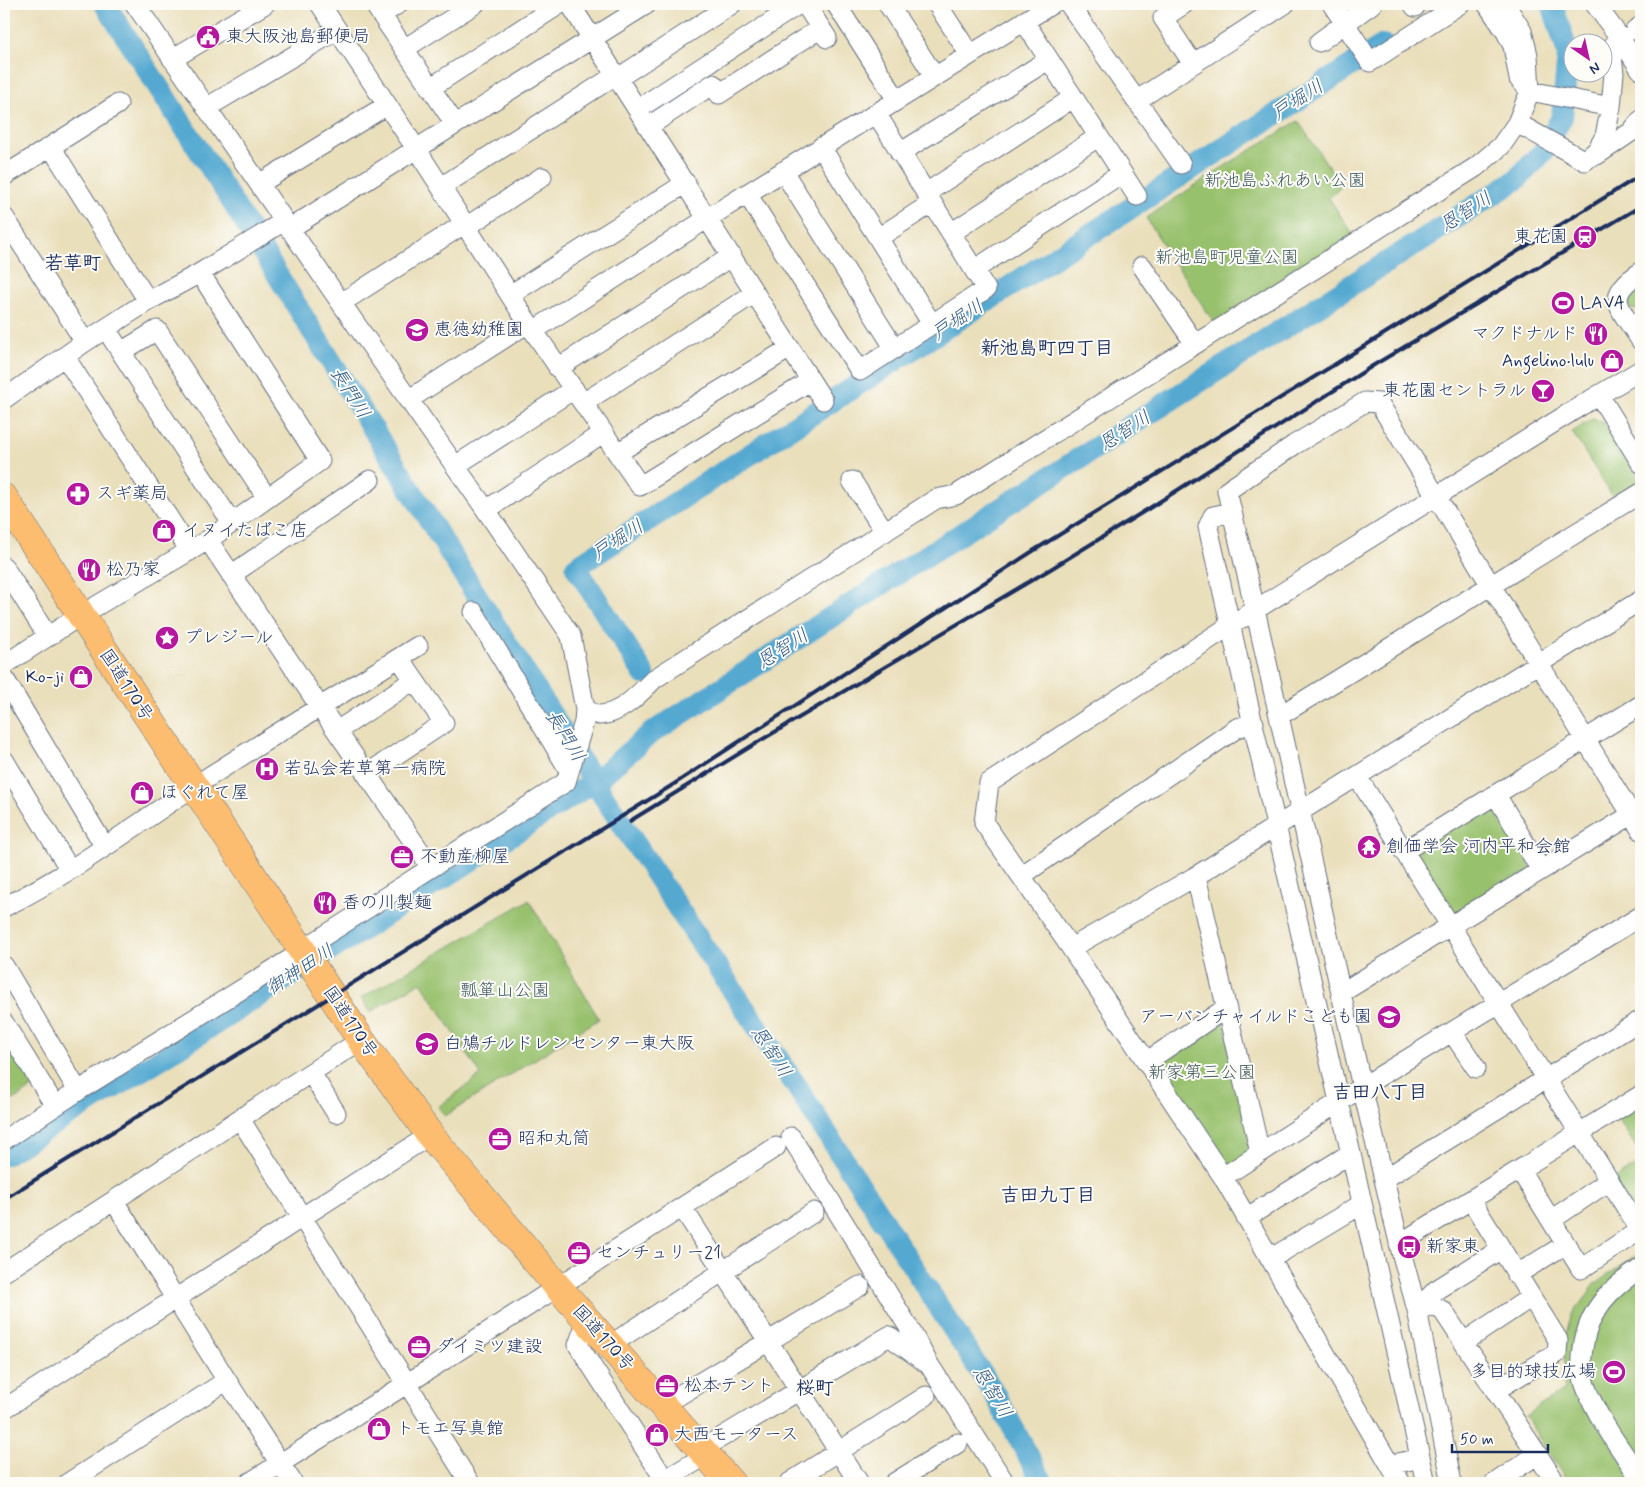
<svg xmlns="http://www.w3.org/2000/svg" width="1645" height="1487" font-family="Mynerve,'Klee One',sans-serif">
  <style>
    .green { fill: #98c16d; stroke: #5a7866 }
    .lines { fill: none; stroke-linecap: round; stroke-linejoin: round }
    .river { stroke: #55a9d1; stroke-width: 22 }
    .minor-casing { stroke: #636d7f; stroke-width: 21 }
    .highway-casing { stroke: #636d7f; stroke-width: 29 }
    .minor { stroke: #fff; stroke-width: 19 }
    .highway { stroke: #fdbd6f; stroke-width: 28 }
    .rail { stroke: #1b2f5e; stroke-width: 4 }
    .labels { text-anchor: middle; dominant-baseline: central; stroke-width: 4; stroke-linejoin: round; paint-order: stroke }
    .poi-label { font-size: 18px; fill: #1b2f5e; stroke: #fdfcf7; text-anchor: start }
    .park-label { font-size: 18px; fill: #405b62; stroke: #fdfcf7 }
    .street-label { font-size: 18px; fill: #1b2f5e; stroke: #fdfcf7 }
    .water-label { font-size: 19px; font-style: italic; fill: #2f5a86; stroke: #fdfcf7 }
    .neighbourhood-label { font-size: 19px; font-weight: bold; fill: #1b2f5e; stroke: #fdfcf7 }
  </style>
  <rect width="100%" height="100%" fill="#fdfcf7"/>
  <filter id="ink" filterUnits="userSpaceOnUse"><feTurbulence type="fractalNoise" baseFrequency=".02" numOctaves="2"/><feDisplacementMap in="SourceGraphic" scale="10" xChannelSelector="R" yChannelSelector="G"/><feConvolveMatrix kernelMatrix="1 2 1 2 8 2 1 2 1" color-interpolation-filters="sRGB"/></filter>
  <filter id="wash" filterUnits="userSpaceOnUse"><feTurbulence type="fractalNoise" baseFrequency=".0096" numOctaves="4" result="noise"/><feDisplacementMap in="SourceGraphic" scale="20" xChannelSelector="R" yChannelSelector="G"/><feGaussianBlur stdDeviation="1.12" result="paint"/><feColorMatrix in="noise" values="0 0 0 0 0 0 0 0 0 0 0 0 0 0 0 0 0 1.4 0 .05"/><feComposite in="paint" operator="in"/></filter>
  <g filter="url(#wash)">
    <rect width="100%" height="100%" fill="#eadfbb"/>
    <path class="green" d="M 1298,121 L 1342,186 L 1329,198 L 1356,239 L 1216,326 L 1146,218 L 1223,167 Z
      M 1641,282 L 1641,306 L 1636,310 L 1630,309 L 1627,304 C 1629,294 1632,288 1641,282 Z
      M 1592,419 L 1603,422 L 1640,479 L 1636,489 L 1616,502 L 1572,432 Z
      M 1488,805 L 1498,807 L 1532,869 L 1459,915 L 1448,913 L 1414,859 L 1417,850 Z
      M 529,900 L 599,1019 L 445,1116 L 438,1107 L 481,1075 L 421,982 L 370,1012 L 361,998 Z
      M 1218,1020 L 1225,1022 L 1254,1143 L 1248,1159 L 1234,1168 L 1223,1164 L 1157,1066 L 1160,1056 Z
      M 4,1029 L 37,1085 L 4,1106 Z
      M 1641,1101 L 1641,1155 L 1617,1117 Z
      M 1641,1161 L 1641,1222 L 1614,1180 Z
      M 1641,1252 L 1641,1483 L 1568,1483 L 1525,1416 L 1564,1390 L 1564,1340 L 1572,1314 L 1596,1283 Z"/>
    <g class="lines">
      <path class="river" d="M 105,4 L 226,192 L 453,558 L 594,782 L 793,1081 L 993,1391 L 1043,1483
        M 644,674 L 576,567 L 1383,45
        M 4,1155 L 162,1058 L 594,782 L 650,734 L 901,572 L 1516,180 L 1543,152 L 1562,117 L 1568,54 L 1552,4"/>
    </g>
  </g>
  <g filter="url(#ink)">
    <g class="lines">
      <g class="minor-casing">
        <path id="minor" d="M 135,4 L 341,303 L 486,510 L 571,636 L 585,709
          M 320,4 L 417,150 L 528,323 L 640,486 L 810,381
          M 374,4 L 455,124
          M 570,4 L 823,400
          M 807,4 L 809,10 L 827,38
          M 836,4 L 897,100
          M 888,4 L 935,77
          M 937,4 L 970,55
          M 1069,4 L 1181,164
          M 1184,4 L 1163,18 L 1193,64
          M 1332,4 L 1370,62 L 1460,4
          M 1413,4 L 1415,7
          M 1487,4 L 1506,32 L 1513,46 L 1519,79 L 1530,91 L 1611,107
          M 381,15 L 398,4
          M 1024,21 L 1137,196
          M 1635,30 L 1641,26
          M 1620,38 L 1641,70
          M 1319,42 L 1372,4
          M 404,49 L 475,4
          M 172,59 L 265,4
          M 618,78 L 732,4
          M 430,88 L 560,4
          M 1136,101 L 1285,4
          M 206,108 L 337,30
          M 638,109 L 799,4
          M 1517,123 L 1585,161
          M 649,126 L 713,84 L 719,94 L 821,28
          M 51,147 L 148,301
          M 821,147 L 932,324
          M 900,153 L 1048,60
          M 1597,155 L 1631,132 L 1641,120
          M 1585,161 L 1597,150 L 1605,136 L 1611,107 L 1614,73 L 1611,48 L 1620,38 L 1595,4
          M 783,171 L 895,349
          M 4,176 L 118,104
          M 259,184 L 387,105
          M 441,187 L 616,75
          M 926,193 L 1073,98
          M 747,194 L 860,371 L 986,289 L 876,113
          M 4,217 L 85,342
          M 466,227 L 542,177
          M 289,229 L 647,4
          M 951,233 L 1098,137
          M 878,238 L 932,203
          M 1142,266 L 1195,344
          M 974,270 L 1122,173
          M 1641,272 C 1601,297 1622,310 1641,341
          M 510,295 L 686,183
          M 341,303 L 464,224
          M 106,329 L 232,523
          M 533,331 L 708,218 L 1052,4
          M 121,352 L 157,330 L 267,498
          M 65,357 L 190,551
          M 558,368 L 732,256
          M 1599,395 L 1641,463
          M 4,399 L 85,342 L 148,301 L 200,273
          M 408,400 L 528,323
          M 583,403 L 755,293
          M 617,453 L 790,348
          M 455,466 L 574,389
          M 852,481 L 885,532
          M 486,510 L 603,433
          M 1232,512 L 1213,516 L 1208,527 L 1426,1483
          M 208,540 L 320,707 L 431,867
          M 4,567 L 48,637
          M 231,575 L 370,480
          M 474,612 L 569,770
          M 4,665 L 81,615 L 208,540 L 320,461 L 200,273 L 273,228
          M 4,678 L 105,847
          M 1279,716 L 1641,493
          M 337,731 L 414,680
          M 4,760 L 70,870
          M 367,774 L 444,723 L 399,658
          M 1357,776 L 1640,1230 L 1581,1269 L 1520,1170
          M 1496,795 L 1541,870
          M 1404,851 L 1641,705
          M 1021,876 L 1237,728 L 1254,723
          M 1196,876 L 1260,1153
          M 4,907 C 71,874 131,828 193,787 C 267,739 343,693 418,646
          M 1071,948 L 1196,876 L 1641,600
          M 4,966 L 78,1091
          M 1341,993 L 1641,809
          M 4,1023 L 55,1106
          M 1452,1032 L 1476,1068
          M 1146,1062 L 1226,1008
          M 311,1073 L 336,1113
          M 240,1119 L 470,1483
          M 791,1137 L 908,1326 L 930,1366 L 1005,1483
          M 4,1140 L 78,1091 L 292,958 L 302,950 L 566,782 L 584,722 L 585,709 C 589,711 595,715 600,715 C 621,714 640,693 654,679 L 936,499 L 956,495 L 1476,167 L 1501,146 L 1517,123 L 1530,91 L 1528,55 L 1522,31 L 1505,4
          M 1223,1177 L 1362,1087 L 1641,916
          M 1384,1179 L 1641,1020
          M 1471,1200 L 1558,1340 L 1557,1353 L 1496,1390
          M 114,1201 C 174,1295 231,1390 293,1483
          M 682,1207 L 859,1483
          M 1246,1218 L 1351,1153
          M 1551,1220 L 1609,1181
          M 1399,1244 L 1641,1095
          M 1270,1259 L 1362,1204
          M 1641,1268 C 1610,1289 1588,1310 1583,1348 C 1581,1361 1581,1373 1585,1385 C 1598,1420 1622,1450 1641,1480
          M 4,1272 L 361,1040
          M 1516,1275 L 1566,1244
          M 1417,1310 L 1432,1305 L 1443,1311 L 1556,1483
          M 1417,1310 L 1436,1290 L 1501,1249
          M 587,1320 L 578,1345 L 665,1480
          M 1464,1342 L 1530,1298
          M 610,1345 L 814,1212
          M 663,1405 L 860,1286
          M 4,1409 L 430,1135
          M 702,1449 L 889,1336 L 925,1362
          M 1420,1458 L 1390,1465 L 1223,1177 L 1071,948 L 984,823 L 989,783 L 1231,625 L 1582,405 L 1641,370
          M 1390,1465 L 1401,1483
          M 68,1483 L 226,1381
          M 249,1483 L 408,1383 L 776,1147
          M 659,1483 L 707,1455
          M 789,1483 L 926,1396
          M 894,1483 L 958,1443
          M 1452,1483 L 1417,1310 L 1402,1255 L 1362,1087 L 1255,609 L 1227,491 L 1294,445 L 1365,402 L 1379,403 L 1641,830
          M 1495,1483 L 1538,1454"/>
      </g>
      <g class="highway-casing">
        <path id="highway" d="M 4,498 L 361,1040 L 430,1135 L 557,1286 L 731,1483"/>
      </g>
      <use href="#minor" class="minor"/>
      <use href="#highway" class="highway"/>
      <path class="rail" d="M 630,821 L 758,742 L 1049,570 L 1148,509 L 1374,365 L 1641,206
        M 4,1199 L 671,786 L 1033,551 L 1641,175"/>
    </g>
  </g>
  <defs>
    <g id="civic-disc" transform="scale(1.25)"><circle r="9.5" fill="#b5179e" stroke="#fdfcf7"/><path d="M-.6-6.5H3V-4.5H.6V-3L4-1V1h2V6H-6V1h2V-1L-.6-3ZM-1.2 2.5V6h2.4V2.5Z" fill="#fff"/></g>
    <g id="station-disc" transform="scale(1.25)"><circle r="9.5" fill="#b5179e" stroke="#fdfcf7"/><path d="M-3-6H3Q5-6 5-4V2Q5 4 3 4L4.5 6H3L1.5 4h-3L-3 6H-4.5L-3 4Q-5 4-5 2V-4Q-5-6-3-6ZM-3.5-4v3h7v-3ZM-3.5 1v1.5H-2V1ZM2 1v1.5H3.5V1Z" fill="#fff"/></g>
    <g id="stadium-disc" transform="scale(1.25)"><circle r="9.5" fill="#b5179e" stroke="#fdfcf7"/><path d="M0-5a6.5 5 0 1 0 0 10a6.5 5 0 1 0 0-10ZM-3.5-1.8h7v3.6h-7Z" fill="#fff"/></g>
    <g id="school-disc" transform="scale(1.25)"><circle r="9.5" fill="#b5179e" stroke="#fdfcf7"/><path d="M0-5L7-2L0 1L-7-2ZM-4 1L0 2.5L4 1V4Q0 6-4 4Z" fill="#fff"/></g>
    <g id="restaurant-disc" transform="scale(1.25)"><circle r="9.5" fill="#b5179e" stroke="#fdfcf7"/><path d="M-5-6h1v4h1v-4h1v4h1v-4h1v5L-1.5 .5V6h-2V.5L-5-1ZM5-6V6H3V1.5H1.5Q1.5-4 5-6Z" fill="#fff"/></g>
    <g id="shop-disc" transform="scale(1.25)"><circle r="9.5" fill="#b5179e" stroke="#fdfcf7"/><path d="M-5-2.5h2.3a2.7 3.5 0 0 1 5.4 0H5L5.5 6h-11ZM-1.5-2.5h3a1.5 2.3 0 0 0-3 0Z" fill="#fff"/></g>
    <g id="bar-disc" transform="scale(1.25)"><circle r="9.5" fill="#b5179e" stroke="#fdfcf7"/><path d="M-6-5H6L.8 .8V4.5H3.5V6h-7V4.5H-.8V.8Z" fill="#fff"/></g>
    <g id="pharmacy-disc" transform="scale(1.25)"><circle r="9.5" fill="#b5179e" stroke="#fdfcf7"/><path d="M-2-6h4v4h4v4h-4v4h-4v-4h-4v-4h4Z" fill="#fff"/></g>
    <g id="sight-disc" transform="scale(1.25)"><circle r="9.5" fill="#b5179e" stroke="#fdfcf7"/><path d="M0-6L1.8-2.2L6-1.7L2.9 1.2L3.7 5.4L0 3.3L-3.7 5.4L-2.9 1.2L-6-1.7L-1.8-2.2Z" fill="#fff"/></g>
    <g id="hospital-disc" transform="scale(1.25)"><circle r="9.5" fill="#b5179e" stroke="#fdfcf7"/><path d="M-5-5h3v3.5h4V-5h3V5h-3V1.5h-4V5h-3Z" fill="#fff"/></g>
    <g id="temple-disc" transform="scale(1.25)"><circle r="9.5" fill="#b5179e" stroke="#fdfcf7"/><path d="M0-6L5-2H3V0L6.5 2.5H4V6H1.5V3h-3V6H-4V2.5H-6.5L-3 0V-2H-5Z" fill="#fff"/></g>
    <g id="office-disc" transform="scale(1.25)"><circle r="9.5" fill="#b5179e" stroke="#fdfcf7"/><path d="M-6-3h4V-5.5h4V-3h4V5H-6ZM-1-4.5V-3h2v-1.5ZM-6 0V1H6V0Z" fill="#fff"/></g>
    <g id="bus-disc" transform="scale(1.25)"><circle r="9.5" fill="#b5179e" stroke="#fdfcf7"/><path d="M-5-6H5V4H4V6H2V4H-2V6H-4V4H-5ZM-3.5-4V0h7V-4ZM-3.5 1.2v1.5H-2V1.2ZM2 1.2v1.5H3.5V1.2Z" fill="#fff"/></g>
  </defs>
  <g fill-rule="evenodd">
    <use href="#civic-disc" x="208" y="37"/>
    <use href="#station-disc" x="1585" y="237"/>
    <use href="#stadium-disc" x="1563" y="303"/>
    <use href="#school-disc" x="417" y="330"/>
    <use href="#restaurant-disc" x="1596" y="334"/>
    <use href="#shop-disc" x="1612" y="361"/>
    <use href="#bar-disc" x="1543" y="391"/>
    <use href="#pharmacy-disc" x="78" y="494"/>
    <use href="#shop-disc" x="164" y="531"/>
    <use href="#restaurant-disc" x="89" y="570"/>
    <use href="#sight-disc" x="167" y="638"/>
    <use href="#shop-disc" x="81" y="677"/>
    <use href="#hospital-disc" x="267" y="769"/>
    <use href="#shop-disc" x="142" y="793"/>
    <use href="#temple-disc" x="1369" y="847"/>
    <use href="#office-disc" x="402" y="857"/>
    <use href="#restaurant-disc" x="325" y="903"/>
    <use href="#school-disc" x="1389" y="1017"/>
    <use href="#school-disc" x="427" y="1044"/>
    <use href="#office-disc" x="500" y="1139"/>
    <use href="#bus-disc" x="1409" y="1247"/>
    <use href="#office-disc" x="579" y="1253"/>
    <use href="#office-disc" x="419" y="1347"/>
    <use href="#stadium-disc" x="1614" y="1372"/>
    <use href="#office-disc" x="667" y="1386"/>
    <use href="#shop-disc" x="379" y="1429"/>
    <use href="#shop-disc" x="657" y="1435"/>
  </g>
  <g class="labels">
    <g class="poi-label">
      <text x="226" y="37">東大阪池島郵便局</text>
      <text x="1568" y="237" text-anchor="end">東花園</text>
      <text x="1580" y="303">LAVA</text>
      <text x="434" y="330">恵徳幼稚園</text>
      <text x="1578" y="334" text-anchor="end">マクドナルド</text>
      <text x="1594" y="361" text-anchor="end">Angelino·lulu</text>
      <text x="1526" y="391" text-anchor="end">東花園セントラル</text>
      <text x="96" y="494">スギ薬局</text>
      <text x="182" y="531">イヌイたばこ店</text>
      <text x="106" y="570">松乃家</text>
      <text x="184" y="638">プレジール</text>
      <text x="64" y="677" text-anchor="end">Ko-ji</text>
      <text x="284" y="769">若弘会若草第一病院</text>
      <text x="160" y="793">ほぐれて屋</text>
      <text x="1386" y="847">創価学会 河内平和会館</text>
      <text x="420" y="857">不動産柳屋</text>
      <text x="342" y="903">香の川製麺</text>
      <text x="1372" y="1017" text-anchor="end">アーバンチャイルドこども園</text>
      <text x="444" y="1044">白鳩チルドレンセンター東大阪</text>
      <text x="518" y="1139">昭和丸筒</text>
      <text x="1426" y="1247">新家東</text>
      <text x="596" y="1253">センチュリー21</text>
      <text x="436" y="1347">ダイミツ建設</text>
      <text x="1596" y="1372" text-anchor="end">多目的球技広場</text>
      <text x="684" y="1386">松本テント</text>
      <text x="396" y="1429">トモエ写真館</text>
      <text x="674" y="1435">大西モータース</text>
    </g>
    <g class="park-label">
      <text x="1285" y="181">新池島ふれあい公園</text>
      <text x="1227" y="258">新池島町児童公園</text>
      <text x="505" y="991">瓢箪山公園</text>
      <text x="1202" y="1073">新家第三公園</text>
    </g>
    <g class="street-label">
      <text transform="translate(126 685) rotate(57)">国道170号</text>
      <text transform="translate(350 1022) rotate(56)">国道170号</text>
      <text transform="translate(603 1338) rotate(48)">国道170号</text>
    </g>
    <g class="water-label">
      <text transform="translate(1298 100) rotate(-33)">戸堀川</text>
      <text transform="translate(1466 212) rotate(-33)">恩智川</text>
      <text transform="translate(958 320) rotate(-33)">戸堀川</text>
      <text transform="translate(350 393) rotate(58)">長門川</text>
      <text transform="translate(1125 431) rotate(-33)">恩智川</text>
      <text transform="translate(618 540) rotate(-33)">戸堀川</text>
      <text transform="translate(783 649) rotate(-33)">恩智川</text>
      <text transform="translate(565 736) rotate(58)">長門川</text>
      <text transform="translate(300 970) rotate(-33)">御神田川</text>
      <text transform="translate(771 1052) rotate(57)">恩智川</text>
      <text transform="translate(992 1392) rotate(59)">恩智川</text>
    </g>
    <g class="neighbourhood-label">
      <text x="73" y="263">若草町</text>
      <text x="1047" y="348">新池島町四丁目</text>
      <text x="1380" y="1092">吉田八丁目</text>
      <text x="1048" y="1195">吉田九丁目</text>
      <text x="815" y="1388">桜町</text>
    </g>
  </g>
  <rect width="1645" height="1487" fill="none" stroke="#fdfcf7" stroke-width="20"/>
  <g transform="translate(1588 58) rotate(146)"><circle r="24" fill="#fdfcf7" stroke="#a3aaba"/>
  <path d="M0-4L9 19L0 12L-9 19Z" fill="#b5179e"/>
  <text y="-8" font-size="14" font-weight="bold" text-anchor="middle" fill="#1b2f5e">N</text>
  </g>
  <path d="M1452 1444v8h96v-8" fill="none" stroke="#1b2f5e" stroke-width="2.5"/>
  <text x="1460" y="1444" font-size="15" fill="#1b2f5e" stroke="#fdfcf7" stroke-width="4" paint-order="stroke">50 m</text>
</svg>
